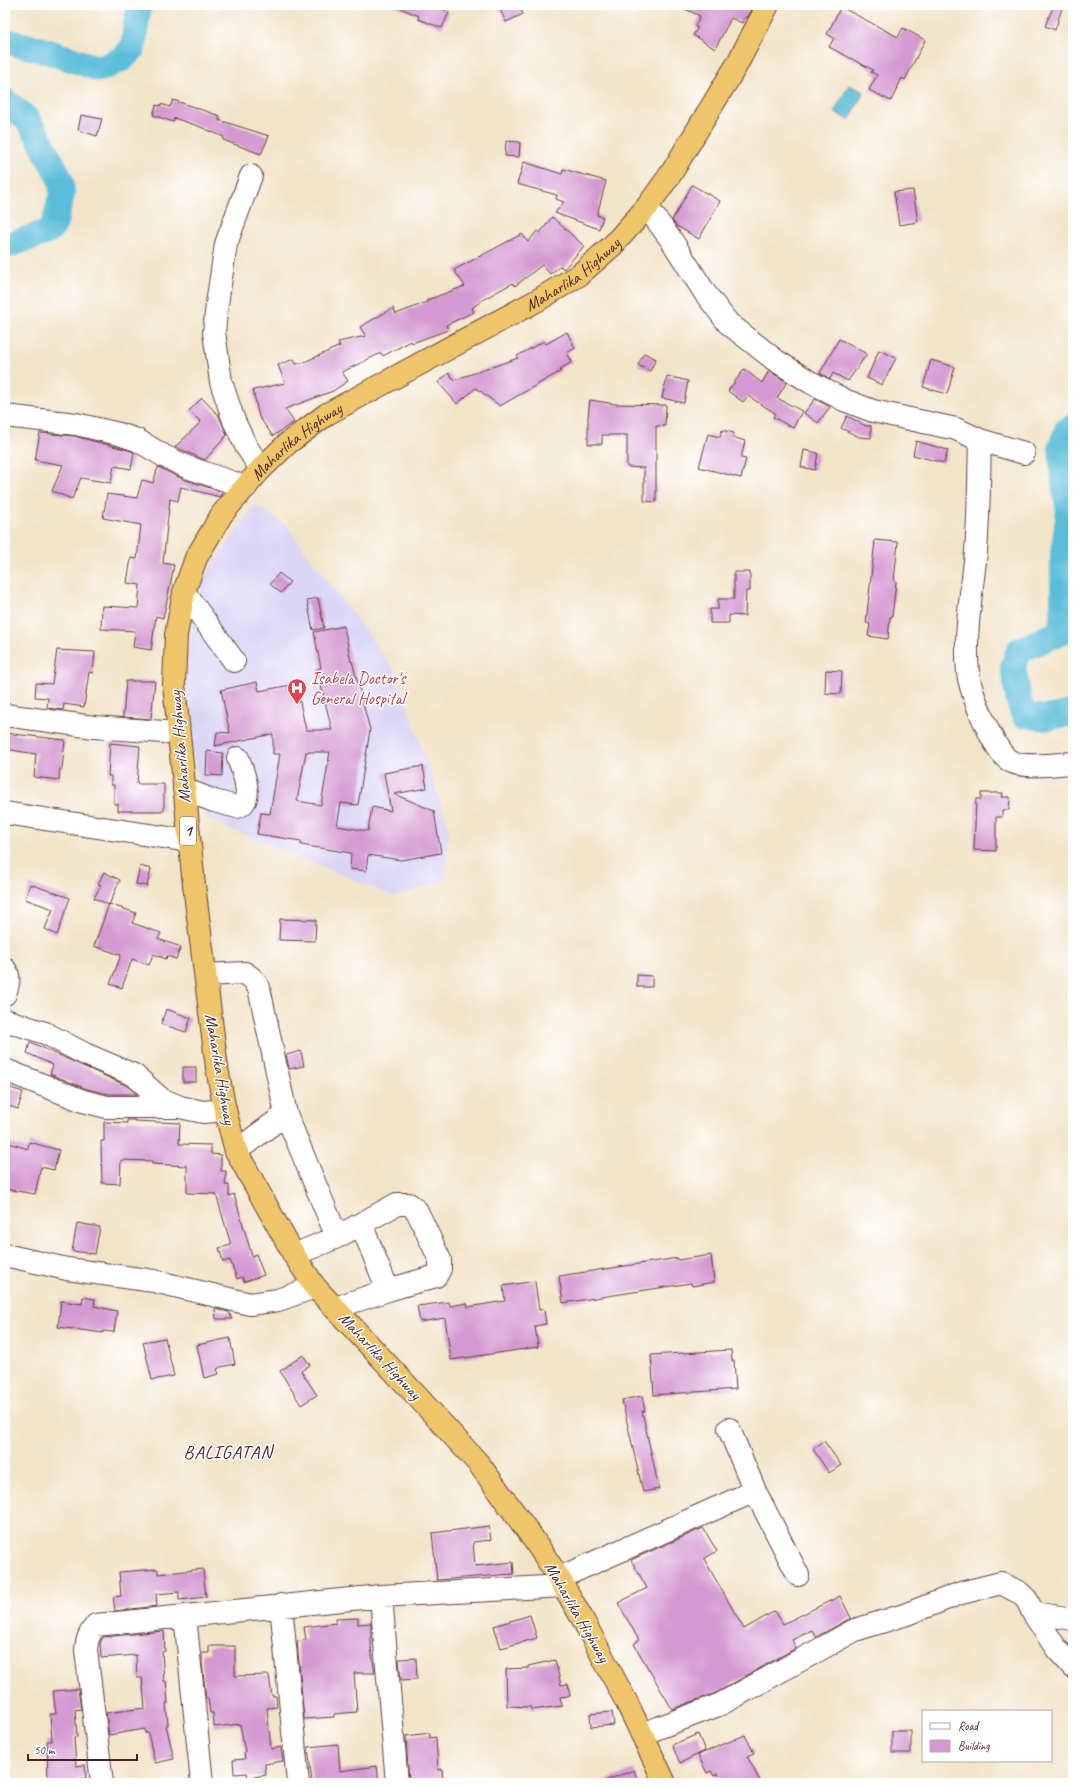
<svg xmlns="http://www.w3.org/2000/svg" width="1078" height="1788" font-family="Caveat,sans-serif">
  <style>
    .built { fill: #dcd6f6 }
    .water { fill: #5cbdda; stroke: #536e82 }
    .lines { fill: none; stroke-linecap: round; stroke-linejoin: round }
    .river { stroke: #5cbdda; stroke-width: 26 }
    .building { fill: #d499d1; fill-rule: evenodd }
    .minor-casing { stroke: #633d43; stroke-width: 24 }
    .highway-casing { stroke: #633d43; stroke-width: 24 }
    .minor { stroke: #fff; stroke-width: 22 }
    .highway { stroke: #eec569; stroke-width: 22 }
    .labels { text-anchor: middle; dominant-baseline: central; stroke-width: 3; stroke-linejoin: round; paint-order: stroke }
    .shield { fill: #fff; stroke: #80626b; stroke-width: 1 }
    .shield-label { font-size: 16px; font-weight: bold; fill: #4a1f2b }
    .street-label { font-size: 17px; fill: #4a1f2b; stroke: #fff }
    .health-label { font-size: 17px; fill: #be3a42; stroke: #fff; text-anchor: start }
    .quarter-label { font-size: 19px; letter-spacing: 1px; fill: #4a1f2b; stroke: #fff }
  </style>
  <rect width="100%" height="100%" fill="#fff"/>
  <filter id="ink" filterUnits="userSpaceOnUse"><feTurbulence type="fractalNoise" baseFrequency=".025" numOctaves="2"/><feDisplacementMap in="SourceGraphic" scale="8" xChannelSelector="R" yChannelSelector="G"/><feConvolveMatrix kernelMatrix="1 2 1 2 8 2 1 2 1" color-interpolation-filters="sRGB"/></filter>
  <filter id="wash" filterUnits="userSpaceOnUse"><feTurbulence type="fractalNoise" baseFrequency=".012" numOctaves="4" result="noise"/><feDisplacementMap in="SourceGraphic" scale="16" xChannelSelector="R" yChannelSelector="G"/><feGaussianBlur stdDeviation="0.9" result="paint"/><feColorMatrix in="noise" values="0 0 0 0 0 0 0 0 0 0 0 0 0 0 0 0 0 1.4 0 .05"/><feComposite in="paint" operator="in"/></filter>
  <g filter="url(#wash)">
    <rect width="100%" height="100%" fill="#f1e4c8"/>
    <path class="built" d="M 255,504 L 286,525 L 396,672 L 449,828 L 445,881 L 395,897 L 207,819 L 189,738 L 185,666 L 202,580 Z"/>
    <path class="water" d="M 849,85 L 864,92 L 849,120 L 834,112 Z"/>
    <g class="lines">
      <path class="river" d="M 5,41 L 46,51 L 100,69 L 122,59 L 133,48 L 139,5
        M 5,101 L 25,117 L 37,134 L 61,181 L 62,194 L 54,225 L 47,232 L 5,246
        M 1073,427 L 1067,430 L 1061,447 L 1064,483 L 1069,511 L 1063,555 L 1063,617 L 1060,633 L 1019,650 L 1013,667 L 1019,702 L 1024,715 L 1045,718 L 1073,713"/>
    </g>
    <g id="blocks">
      <path class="building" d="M 393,5 L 432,5 L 449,12 L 442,28 L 418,19 L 419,16 Z
        M 498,5 L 518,5 L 523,14 L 506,22 Z
        M 677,5 L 751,5 L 750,6 L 753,8 L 747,18 L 745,17 L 742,23 L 731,18 L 715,49 L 693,35 L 698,28 L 695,27 L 700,16 Z
        M 1054,5 L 1063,5 L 1055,30 L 1045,26 Z
        M 841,7 L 898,37 L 903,28 L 925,40 L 905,80 L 902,78 L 891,101 L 869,90 L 877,75 L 871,72 L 873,70 L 829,47 L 834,38 L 827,34 Z
        M 173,100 L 220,116 L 219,120 L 269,136 L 261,154 L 223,140 L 224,137 L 198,126 L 174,118 L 173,122 L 153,115 L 156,105 L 160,106 L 161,104 L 170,107 Z
        M 81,115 L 102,119 L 97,136 L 78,130 Z
        M 506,141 L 520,142 L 519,157 L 505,156 Z
        M 524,162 L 562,174 L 563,169 L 606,181 L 597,215 L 603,217 L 599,229 L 555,213 L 564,202 L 556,199 L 557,195 L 517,184 Z
        M 692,185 L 720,201 L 699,239 L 677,226 L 672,220 Z
        M 913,190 L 918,222 L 899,225 L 894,192 Z
        M 552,217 L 584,246 L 564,269 L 560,266 L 550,274 L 542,265 L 515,286 L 513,283 L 484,299 L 472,308 L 474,312 L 446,325 L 448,330 L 412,343 L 411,341 L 383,356 L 381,353 L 342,372 L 348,381 L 333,391 L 285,409 L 294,422 L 273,436 L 259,417 L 253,390 L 285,383 L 278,365 L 294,359 L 296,364 L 302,363 L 340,346 L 338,342 L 366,336 L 360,327 L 393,308 L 396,314 L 427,302 L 427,300 L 465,286 L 454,270 L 522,234 L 528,242 L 537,231 L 540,233 Z
        M 567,332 L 575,348 L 567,353 L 572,362 L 560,369 L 561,371 L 500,406 L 476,388 L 457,404 L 438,382 L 449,373 L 454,380 L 518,358 L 517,356 L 544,341 L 546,344 Z
        M 839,339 L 867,354 L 848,381 L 833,373 L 830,379 L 820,373 Z
        M 879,350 L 896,358 L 882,385 L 867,378 Z
        M 644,353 L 656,359 L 650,371 L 638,365 Z
        M 931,360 L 955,367 L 947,394 L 923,387 Z
        M 744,369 L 762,383 L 769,371 L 787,382 L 777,398 L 802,411 L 793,428 L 773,417 L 775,413 L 748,396 L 743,402 L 728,391 Z
        M 667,376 L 688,381 L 684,403 L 662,398 Z
        M 202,398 L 219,416 L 227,435 L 205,460 L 175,447 L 201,422 L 189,411 Z
        M 815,399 L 830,407 L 818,423 L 804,413 Z
        M 590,400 L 615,404 L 666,405 L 665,426 L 656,426 L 656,502 L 644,501 L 644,468 L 627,467 L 627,435 L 602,435 L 602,444 L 588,444 L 588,417 Z
        M 847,416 L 866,426 L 871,426 L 871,438 L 859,437 L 841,428 Z
        M 722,430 L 734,433 L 733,437 L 745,441 L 741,458 L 746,459 L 741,478 L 699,467 L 708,434 L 720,437 Z
        M 40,433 L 74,436 L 132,451 L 134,453 L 131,469 L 114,466 L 111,483 L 81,478 L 72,499 L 52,491 L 63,465 L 35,460 Z
        M 916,441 L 948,450 L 944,463 L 913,455 Z
        M 804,450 L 818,453 L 815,470 L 801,467 Z
        M 158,467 L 183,479 L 222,492 L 220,497 L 181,487 L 178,501 L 170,499 L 163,563 L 174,565 L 168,596 L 163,618 L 156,616 L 151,650 L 133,647 L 135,631 L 101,629 L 102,606 L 138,608 L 140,585 L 127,583 L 131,558 L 137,559 L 141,525 L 103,518 L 107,494 L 137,498 L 142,480 L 153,483 Z
        M 875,540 L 898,542 L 894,581 L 896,582 L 892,617 L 890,617 L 888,639 L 868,636 L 870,624 L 866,623 Z
        M 734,572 L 750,572 L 750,591 L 746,591 L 745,616 L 729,615 L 729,623 L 710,623 L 710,609 L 718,609 L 718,599 L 734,599 Z
        M 279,573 L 290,582 L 281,593 L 270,584 Z
        M 318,598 L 324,628 L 313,630 L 307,600 Z
        M 344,626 L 351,662 L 352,661 L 370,730 L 358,805 L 341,803 L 337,826 L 368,831 L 372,807 L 391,811 L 384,773 L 423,766 L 427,788 L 394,794 L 434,811 L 441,853 L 401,860 L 368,855 L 366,871 L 350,869 L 351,853 L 301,845 L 301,841 L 257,834 L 261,813 L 270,814 L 280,754 L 273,754 L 273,734 L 215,746 L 217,732 L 230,733 L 221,690 L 257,682 L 259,691 L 296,684 L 306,730 L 332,730 L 317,669 L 321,668 L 314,632 ZM 306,752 L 330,752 L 321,805 L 297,801 Z
        M 57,650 L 95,652 L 93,673 L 89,672 L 84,707 L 64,704 L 63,710 L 47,708 L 48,698 L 35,697 L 36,683 L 52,684 Z
        M 826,670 L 842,671 L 841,694 L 825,693 Z
        M 126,681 L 155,681 L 151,719 L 123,717 Z
        M 5,733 L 65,740 L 62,769 L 60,769 L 59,780 L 34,777 L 36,754 L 5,749 Z
        M 110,743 L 140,746 L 137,784 L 164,784 L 164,811 L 118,811 L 118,804 L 114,804 L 114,785 L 111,785 L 111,776 L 108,776 Z
        M 207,751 L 223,753 L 222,776 L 206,775 Z
        M 981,793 L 1003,793 L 1002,797 L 1010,797 L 1009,810 L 1002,810 L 1002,817 L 996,817 L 996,851 L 974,850 L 976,799 L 981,799 Z
        M 140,866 L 151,869 L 147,886 L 136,884 Z
        M 104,872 L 120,880 L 109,905 L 94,898 L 101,885 L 98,884 Z
        M 30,884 L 70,898 L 57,935 L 45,929 L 53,909 L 25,899 Z
        M 109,904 L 136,913 L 132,923 L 161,933 L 158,939 L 181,947 L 176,959 L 167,956 L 166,959 L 153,954 L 149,965 L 132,959 L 122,988 L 110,984 L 121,955 L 94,946 Z
        M 280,919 L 316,920 L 315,941 L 279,940 Z
        M 637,975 L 652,976 L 652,987 L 637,987 Z
        M 166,1009 L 191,1018 L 186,1032 L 161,1024 Z
        M 30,1042 L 127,1086 L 137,1094 L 109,1094 L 87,1089 L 50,1074 L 53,1065 L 27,1053 Z
        M 301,1051 L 304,1066 L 289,1069 L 286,1055 Z
        M 183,1067 L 196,1067 L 196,1082 L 183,1082 Z
        M 5,1086 L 23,1092 L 18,1109 L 5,1105 Z
        M 127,1120 L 135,1120 L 135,1121 L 180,1123 L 179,1144 L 211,1145 L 211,1154 L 221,1155 L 221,1171 L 226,1171 L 225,1185 L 229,1185 L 229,1196 L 234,1194 L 252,1256 L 256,1254 L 264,1275 L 244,1282 L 242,1277 L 237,1279 L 230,1260 L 223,1262 L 219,1248 L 231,1245 L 216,1194 L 187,1193 L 187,1166 L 152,1164 L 152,1161 L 121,1160 L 120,1184 L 102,1183 L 101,1141 L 104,1141 L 104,1122 L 127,1123 Z
        M 5,1142 L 28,1149 L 29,1142 L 59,1150 L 54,1170 L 41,1167 L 35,1194 L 5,1189 L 5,1173 L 8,1161 L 5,1160 Z
        M 77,1223 L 100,1227 L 95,1254 L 72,1251 Z
        M 711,1255 L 714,1282 L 692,1286 L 691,1283 L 563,1303 L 559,1276 L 678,1258 L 678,1260 Z
        M 535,1281 L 539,1310 L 544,1309 L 546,1324 L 535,1326 L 538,1347 L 451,1360 L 445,1318 L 420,1322 L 417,1306 L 449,1302 L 450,1306 L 467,1303 L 468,1307 L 505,1301 L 503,1286 Z
        M 83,1297 L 95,1299 L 94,1306 L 117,1311 L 114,1332 L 103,1331 L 103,1333 L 58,1327 L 61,1301 L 82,1304 Z
        M 215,1309 L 229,1312 L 232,1319 L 216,1319 Z
        M 165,1338 L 174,1376 L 152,1380 L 143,1342 Z
        M 230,1338 L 235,1364 L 221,1367 L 217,1369 L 219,1374 L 204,1378 L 197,1345 Z
        M 731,1350 L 732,1361 L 734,1361 L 736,1389 L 654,1395 L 651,1355 Z
        M 303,1355 L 310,1365 L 301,1371 L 317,1395 L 301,1405 L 280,1371 Z
        M 642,1396 L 645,1411 L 642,1411 L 659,1489 L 643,1492 L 622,1400 Z
        M 824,1441 L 841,1465 L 829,1473 L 813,1449 Z
        M 489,1526 L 491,1540 L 473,1542 L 475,1566 L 513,1562 L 514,1574 L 437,1580 L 432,1533 Z
        M 703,1528 L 717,1551 L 704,1559 L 744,1629 L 775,1611 L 783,1624 L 840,1596 L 851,1618 L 816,1637 L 812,1630 L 792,1640 L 796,1648 L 716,1693 L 672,1709 L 634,1644 L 639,1640 L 618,1603 L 647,1588 L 631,1560 Z
        M 158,1569 L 158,1574 L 203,1569 L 206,1597 L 179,1600 L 179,1592 L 156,1594 L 157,1606 L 115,1611 L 113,1597 L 121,1596 L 119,1572 Z
        M 530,1615 L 537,1638 L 501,1648 L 494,1626 Z
        M 358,1618 L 358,1624 L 371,1623 L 371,1649 L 375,1673 L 354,1673 L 357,1712 L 334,1714 L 334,1717 L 304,1719 L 297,1641 L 306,1640 L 304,1627 L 336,1623 L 336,1619 Z
        M 164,1631 L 165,1651 L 162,1652 L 164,1681 L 166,1681 L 168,1703 L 166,1703 L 168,1725 L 166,1725 L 174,1759 L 155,1763 L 148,1733 L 145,1733 L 145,1729 L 109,1735 L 106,1713 L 145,1708 L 142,1678 L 137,1678 L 136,1655 L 101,1658 L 100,1643 L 103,1637 Z
        M 209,1646 L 235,1646 L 235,1676 L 269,1675 L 272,1696 L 276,1696 L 277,1707 L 267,1708 L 271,1749 L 281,1747 L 283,1761 L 265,1764 L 266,1775 L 248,1778 L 247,1773 L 234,1774 L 233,1760 L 245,1759 L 244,1752 L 245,1752 L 240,1724 L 214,1727 L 213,1713 L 210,1713 L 208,1698 L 206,1698 L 202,1663 L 202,1653 L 209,1653 Z
        M 416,1658 L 417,1679 L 401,1680 L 399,1659 Z
        M 555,1660 L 561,1685 L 568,1684 L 570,1696 L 560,1697 L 562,1706 L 531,1710 L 531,1707 L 507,1706 L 506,1669 L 528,1668 L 528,1666 Z
        M 78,1689 L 81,1709 L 75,1710 L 77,1737 L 74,1737 L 76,1766 L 85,1765 L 86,1778 L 75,1780 L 75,1783 L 48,1783 L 47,1741 L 52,1741 L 50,1714 L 56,1714 L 53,1691 Z
        M 612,1712 L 614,1725 L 591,1727 L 590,1714 Z
        M 892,1731 L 911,1731 L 911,1753 L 892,1753 Z
        M 430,1733 L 430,1738 L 436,1737 L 438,1770 L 442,1769 L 443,1783 L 409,1783 L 406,1736 Z
        M 698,1734 L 705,1751 L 680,1763 L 672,1745 Z
        M 745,1735 L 754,1753 L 747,1756 L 761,1783 L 722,1783 L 717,1774 L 714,1776 L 711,1771 L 707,1773 L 698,1755 Z
        M 338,1744 L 340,1771 L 377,1766 L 379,1783 L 312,1783 L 308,1747 Z
        M 634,1770 L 639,1783 L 602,1783 L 602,1782 Z"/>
    </g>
  </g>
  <g filter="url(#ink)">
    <use href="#blocks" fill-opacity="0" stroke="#633d43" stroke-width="1"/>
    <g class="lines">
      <g class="minor-casing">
        <path id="minor" d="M 251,176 L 226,244 L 217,304 L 214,332 L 221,382 L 234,421 L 246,446 L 261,469
          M 647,207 L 672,241 L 705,293 L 728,323 L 775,360 L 810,382 L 844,400 L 873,411 L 956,429 L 980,440 L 1024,453
          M 5,416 L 76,424 L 119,434 L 137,440 L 164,456 L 187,467 L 246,487
          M 980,440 C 979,477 979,514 976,552 C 972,591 964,633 968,672 C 970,692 994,752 1010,761 C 1024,769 1056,764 1073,763
          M 184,592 L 234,661
          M 5,715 L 94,727 L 178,733
          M 184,789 L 214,801 L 237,807 C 256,802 242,769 238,758
          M 5,813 L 189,841
          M 5,969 C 11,977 8,985 5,994
          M 206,975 L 245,973 L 253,979 L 259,988 L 286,1114 L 337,1237
          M 5,1020 L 45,1033 L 85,1054 L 134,1075 L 161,1099 L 180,1107 L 203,1112 L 225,1110
          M 5,1070 L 83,1101 L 107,1107 L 177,1107
          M 236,1151 L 286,1114
          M 5,1255 L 67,1269 L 154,1281 L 250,1304 L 278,1300 L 315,1287
          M 294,1255 L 337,1237 L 397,1204 L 409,1204 L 417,1211 L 440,1260 L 440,1269 L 436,1276 L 388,1290 L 361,1224
          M 335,1308 L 388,1290
          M 729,1429 L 755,1491 L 798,1575
          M 559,1578 L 755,1491
          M 381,1596 L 397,1783
          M 281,1605 L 298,1783
          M 1033,1613 L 1056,1648 L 1073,1667
          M 185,1616 L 202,1783
          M 642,1734 L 721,1704 L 855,1630 L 904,1615 L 961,1593 L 1001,1583 L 1020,1593 L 1027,1600 L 1033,1613 L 1073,1619
          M 102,1783 L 86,1650 C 87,1639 89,1634 96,1625 L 381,1596 L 564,1586"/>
      </g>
      <g class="highway-casing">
        <g id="highway">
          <path id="s1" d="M 665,1783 L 627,1703 L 582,1618 L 559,1578 L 534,1540 L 479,1464 L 414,1393 L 315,1287 L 294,1255 L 236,1151 L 225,1110 L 217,1068 L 194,885 L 174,684 L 176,635 L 184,592 L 196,558 L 222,514 L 261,469 L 288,443 L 327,414 L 538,300 L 579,275 L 613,245 L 647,207 L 672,172 L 736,66 L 768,5"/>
        </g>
      </g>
      <use href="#minor" class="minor"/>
      <use href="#highway" class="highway"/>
    </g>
  </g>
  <defs>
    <g id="hospital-pin" transform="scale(1)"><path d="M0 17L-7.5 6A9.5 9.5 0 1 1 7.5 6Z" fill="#e0444e" stroke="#fff"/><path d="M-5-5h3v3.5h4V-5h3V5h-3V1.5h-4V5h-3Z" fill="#fff"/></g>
  </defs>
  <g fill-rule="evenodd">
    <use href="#hospital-pin" x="297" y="688"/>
  </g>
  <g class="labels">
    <rect class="shield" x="180" y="817" width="16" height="28" rx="3"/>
    <g class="shield-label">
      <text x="188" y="831">1</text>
    </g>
    <g class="street-label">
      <text stroke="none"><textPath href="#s1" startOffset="1849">Maharlika Highway</textPath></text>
      <text stroke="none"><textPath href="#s1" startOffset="1525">Maharlika Highway</textPath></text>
      <text transform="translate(180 747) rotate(-95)">Maharlika Highway</text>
      <text transform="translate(220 1069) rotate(80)">Maharlika Highway</text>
      <text transform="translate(380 1356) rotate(47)">Maharlika Highway</text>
      <text transform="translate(577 1612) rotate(60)">Maharlika Highway</text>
    </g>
    <g class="health-label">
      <text x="311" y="678">Isabela Doctor's<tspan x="311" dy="20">General Hospital</tspan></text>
    </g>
    <g class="quarter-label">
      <text x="228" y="1452">BALIGATAN</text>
    </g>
  </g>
  <rect width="1078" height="1788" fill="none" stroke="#fff" stroke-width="20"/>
  <rect x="922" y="1710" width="130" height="52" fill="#ffffff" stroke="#b7a5aa"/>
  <rect x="930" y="1723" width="20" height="6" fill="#ffffff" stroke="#b7a5aa"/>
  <text x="958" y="1730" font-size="12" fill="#4a1f2b">Road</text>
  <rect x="930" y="1740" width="20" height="12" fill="#d499d1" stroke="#b7a5aa"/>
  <text x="958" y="1750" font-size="12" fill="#4a1f2b">Building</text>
  <path d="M28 1754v6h109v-6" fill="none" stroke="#4a1f2b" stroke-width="2"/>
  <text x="34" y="1754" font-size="12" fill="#4a1f2b" stroke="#ffffff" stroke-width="3" paint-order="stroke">50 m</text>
</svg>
